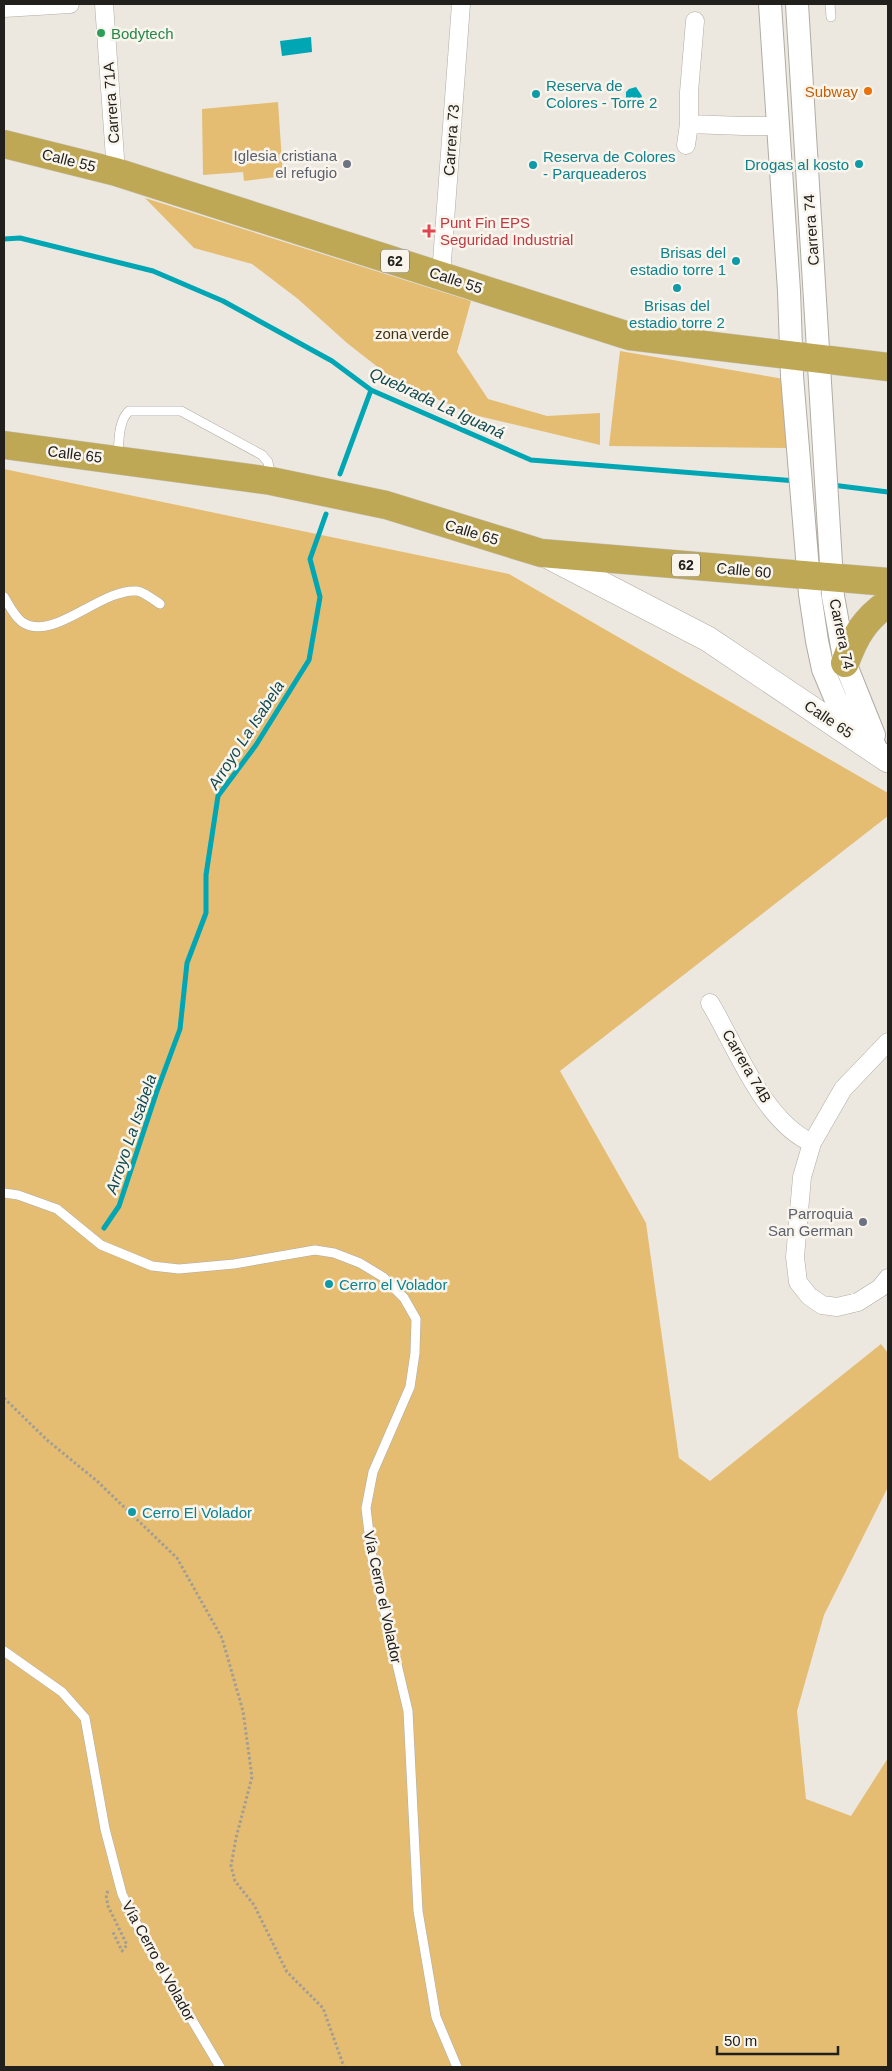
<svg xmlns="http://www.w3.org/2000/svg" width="892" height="2071" font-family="Helvetica,sans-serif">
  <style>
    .green { fill: #e4bd72 }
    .water { fill: #00a6b3 }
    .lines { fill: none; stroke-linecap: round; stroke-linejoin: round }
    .stream { stroke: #00a6b3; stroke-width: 5 }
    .service-casing { stroke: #b0aca4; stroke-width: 10 }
    .minor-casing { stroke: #b0aca4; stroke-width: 19 }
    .tertiary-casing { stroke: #b0aca4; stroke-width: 24 }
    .secondary-casing { stroke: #b0aca4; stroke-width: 26 }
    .trunk-casing { stroke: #cac9c9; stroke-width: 29 }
    .path { stroke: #a09d96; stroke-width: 3; stroke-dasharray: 2.5 2.5; stroke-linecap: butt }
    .service { stroke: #fff; stroke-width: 9 }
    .minor { stroke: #fff; stroke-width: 18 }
    .tertiary { stroke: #fff; stroke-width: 22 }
    .secondary { stroke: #fff; stroke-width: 25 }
    .trunk { stroke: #bea856; stroke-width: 28 }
    .leisure-dot { fill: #2e9e5b; stroke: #faf5ec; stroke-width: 2 }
    .food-dot { fill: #e8710a; stroke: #faf5ec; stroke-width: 2 }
    .culture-dot { fill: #0f9aa8; stroke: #faf5ec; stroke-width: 2 }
    .worship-dot { fill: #6b7280; stroke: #faf5ec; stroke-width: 2 }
    .health-dot { fill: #e0444e; stroke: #faf5ec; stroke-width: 2 }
    .labels { text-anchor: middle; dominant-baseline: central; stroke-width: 5; stroke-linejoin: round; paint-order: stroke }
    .shield { fill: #faf5ec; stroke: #63605b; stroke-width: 1 }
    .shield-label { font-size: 14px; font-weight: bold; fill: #22201d }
    .leisure-label { font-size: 15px; fill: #27864d; stroke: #faf5ec; text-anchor: start }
    .culture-label { font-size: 15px; fill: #0d838f; stroke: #faf5ec; text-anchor: start }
    .food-label { font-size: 15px; fill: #c56008; stroke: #faf5ec; text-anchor: end }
    .street-label { font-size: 15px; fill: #22201d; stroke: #faf5ec }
    .worship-label { font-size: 15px; fill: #5b616d; stroke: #faf5ec; text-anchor: end }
    .health-label { font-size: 15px; fill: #be3a42; stroke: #faf5ec; text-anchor: start }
    .park-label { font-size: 15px; fill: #44320d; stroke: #faf5ec }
    .water-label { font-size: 16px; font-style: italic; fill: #114a50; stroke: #faf5ec }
  </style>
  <rect width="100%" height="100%" fill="#ece8df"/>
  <path class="green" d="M 278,102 L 283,176 L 244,181 L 243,172 L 203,175 L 202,109 Z
    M 145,198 L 471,301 L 457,352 L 488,399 L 547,416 L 600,413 L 600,445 L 470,414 L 393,379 L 347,343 L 298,299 L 252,264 L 194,248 Z
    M 620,351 L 784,379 L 787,448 L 609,446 Z
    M 4,469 L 509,574 L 888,793 L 888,816 L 560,1071 L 646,1223 L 679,1458 L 710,1481 L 881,1344 L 888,1353 L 888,1487 L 824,1615 L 797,1711 L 806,1799 L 851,1816 L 888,1758 L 888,2067 L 4,2067 Z"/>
  <path class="water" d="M 311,37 L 312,52 L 282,56 L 280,41 Z
    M 636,87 L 642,96 L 638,106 L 630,106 L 626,97 L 626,92 L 629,89 Z"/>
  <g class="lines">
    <path class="stream" d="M 4,239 L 20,238 L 153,271 L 223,301 L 332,361 L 371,390 L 531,460 L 796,481
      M 340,474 L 371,390
      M 832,485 L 888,492
      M 104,1228 L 119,1206 L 157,1091 L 180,1029 L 187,963 L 206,913 L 206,875 L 218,796 L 256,745 L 309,660 L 320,597 L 310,559 L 326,514"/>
    <g class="service-casing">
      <path id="service" d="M 830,4 L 831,17
        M 118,457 C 119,442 118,421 129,411 L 181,411 L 262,455 L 268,462 L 271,478
        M 4,597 C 9,605 14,616 22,622 C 53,643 101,588 137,591 C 144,592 154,600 160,604
        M 4,1193 L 18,1195 L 57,1209 L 101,1245 L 152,1266 L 179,1269 L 234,1264 L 315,1250 L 334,1253 L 360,1263 L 383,1277 L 404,1298 L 416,1319 L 415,1353 L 410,1387 L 373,1472 L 366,1508 L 372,1558 L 408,1711 L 418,1911 L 436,2017 L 457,2067
        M 4,1651 L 62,1692 L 85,1718 L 105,1829 L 122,1894 L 144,1939 L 220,2067"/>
    </g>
    <g class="minor-casing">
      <path id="minor" d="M 104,4 L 116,172
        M 4,8 L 70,4
        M 689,124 L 743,126 L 779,126
        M 686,145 L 689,124 L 689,92 L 695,21
        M 441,275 L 461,4
        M 710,1003 C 737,1048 763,1121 812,1143
        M 888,1042 L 843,1089 L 812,1143 L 802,1177 L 795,1257 L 798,1282 L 809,1296 L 822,1305 L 837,1307 L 858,1302 L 880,1288 L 888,1278"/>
    </g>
    <g class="tertiary-casing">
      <path id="tertiary" d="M 770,4 L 789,291 L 792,376 L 810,594 L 817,641 L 823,669 L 836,700 L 875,746
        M 797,4 L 833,596 L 845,663 L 874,735"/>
    </g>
    <g class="secondary-casing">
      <path id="secondary" d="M 544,554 L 708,639 L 888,760"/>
    </g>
    <g class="trunk-casing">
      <path id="trunk" d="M 4,144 L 116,172 L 629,336 L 888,367
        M 4,445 L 271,481 L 386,505 L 541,553 L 888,582
        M 845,663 C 855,636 864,620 888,603"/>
    </g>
    <path class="path" d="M 4,1398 L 47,1440 L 97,1481 L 177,1558 L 222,1638 L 243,1711 L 252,1777 L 236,1838 L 231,1866 L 235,1881 L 254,1905 L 287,1972 L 323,2008 L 344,2067
      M 108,1891 L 106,1895 L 108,1906 L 127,1945 L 122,1951 L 112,1930"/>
    <use href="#service" class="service"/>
    <use href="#minor" class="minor"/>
    <use href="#tertiary" class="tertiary"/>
    <use href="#secondary" class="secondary"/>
    <use href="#trunk" class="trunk"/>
  </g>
  <circle class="leisure-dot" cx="101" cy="33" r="5"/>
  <circle class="food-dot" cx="868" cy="91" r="5"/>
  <g class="culture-dot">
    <circle cx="536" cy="94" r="5"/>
    <circle cx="859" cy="164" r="5"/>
    <circle cx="533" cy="165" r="5"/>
    <circle cx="736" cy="261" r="5"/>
    <circle cx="677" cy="288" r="5"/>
    <circle cx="329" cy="1284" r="5"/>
    <circle cx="132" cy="1512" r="5"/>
  </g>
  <g class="worship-dot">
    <circle cx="347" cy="164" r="5"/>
    <circle cx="863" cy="1222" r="5"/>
  </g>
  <path class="health-dot" d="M426.5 223.5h5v5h5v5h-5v5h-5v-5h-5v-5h5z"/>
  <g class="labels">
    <g class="shield">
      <rect x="381" y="249.5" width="28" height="23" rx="4"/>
      <rect x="672" y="553.5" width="28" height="23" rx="4"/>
    </g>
    <g class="shield-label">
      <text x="395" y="261">62</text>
      <text x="686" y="565">62</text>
    </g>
    <g class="leisure-label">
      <text x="111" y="33">Bodytech</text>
    </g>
    <g class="culture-label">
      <text x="546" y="85">Reserva de<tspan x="546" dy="17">Colores - Torre 2</tspan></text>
      <text x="543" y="156">Reserva de Colores<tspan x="543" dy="17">- Parqueaderos</tspan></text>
      <text x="849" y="164" text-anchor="end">Drogas al kosto</text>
      <text x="726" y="252" text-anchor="end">Brisas del<tspan x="726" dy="17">estadio torre 1</tspan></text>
      <text x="677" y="305" text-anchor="middle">Brisas del<tspan x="677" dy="17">estadio torre 2</tspan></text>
      <text x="339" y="1284">Cerro el Volador</text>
      <text x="142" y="1512">Cerro El Volador</text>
    </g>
    <g class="food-label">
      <text x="858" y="91">Subway</text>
    </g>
    <g class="street-label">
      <text transform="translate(111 103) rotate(-94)">Carrera 71A</text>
      <text transform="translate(451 140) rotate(-86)">Carrera 73</text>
      <text transform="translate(69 160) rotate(14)">Calle 55</text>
      <text transform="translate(811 230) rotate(-94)">Carrera 74</text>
      <text transform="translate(456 280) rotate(18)">Calle 55</text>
      <text transform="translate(75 454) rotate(7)">Calle 65</text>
      <text transform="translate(472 532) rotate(17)">Calle 65</text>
      <text transform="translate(744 570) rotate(5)">Calle 60</text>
      <text transform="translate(842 634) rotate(78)">Carrera 74</text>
      <text transform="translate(829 719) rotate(34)">Calle 65</text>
      <text transform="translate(747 1066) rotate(60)">Carrera 74B</text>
      <text transform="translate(383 1597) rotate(78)">Vía Cerro el Volador</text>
      <text transform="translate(159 1961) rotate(61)">Vía Cerro el Volador</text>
    </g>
    <g class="worship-label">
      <text x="337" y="155">Iglesia cristiana<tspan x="337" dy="17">el refugio</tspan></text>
      <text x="853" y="1213">Parroquia<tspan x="853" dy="17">San German</tspan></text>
    </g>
    <g class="health-label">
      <text x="440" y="222">Punt Fin EPS<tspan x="440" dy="17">Seguridad Industrial</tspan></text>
    </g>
    <g class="park-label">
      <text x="412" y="333">zona verde</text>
    </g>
    <g class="water-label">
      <text transform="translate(437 403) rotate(25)">Quebrada La Iguaná</text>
      <text transform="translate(246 735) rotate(-57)">Arroyo La Isabela</text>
      <text transform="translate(131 1134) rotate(-71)">Arroyo La Isabela</text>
    </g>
  </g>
  <rect width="892" height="2071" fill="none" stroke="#22201d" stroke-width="10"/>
  <path d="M717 2046v8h121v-8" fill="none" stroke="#22201d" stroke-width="2.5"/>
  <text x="724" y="2046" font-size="15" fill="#22201d" stroke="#faf5ec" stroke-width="4" paint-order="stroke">50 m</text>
</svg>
